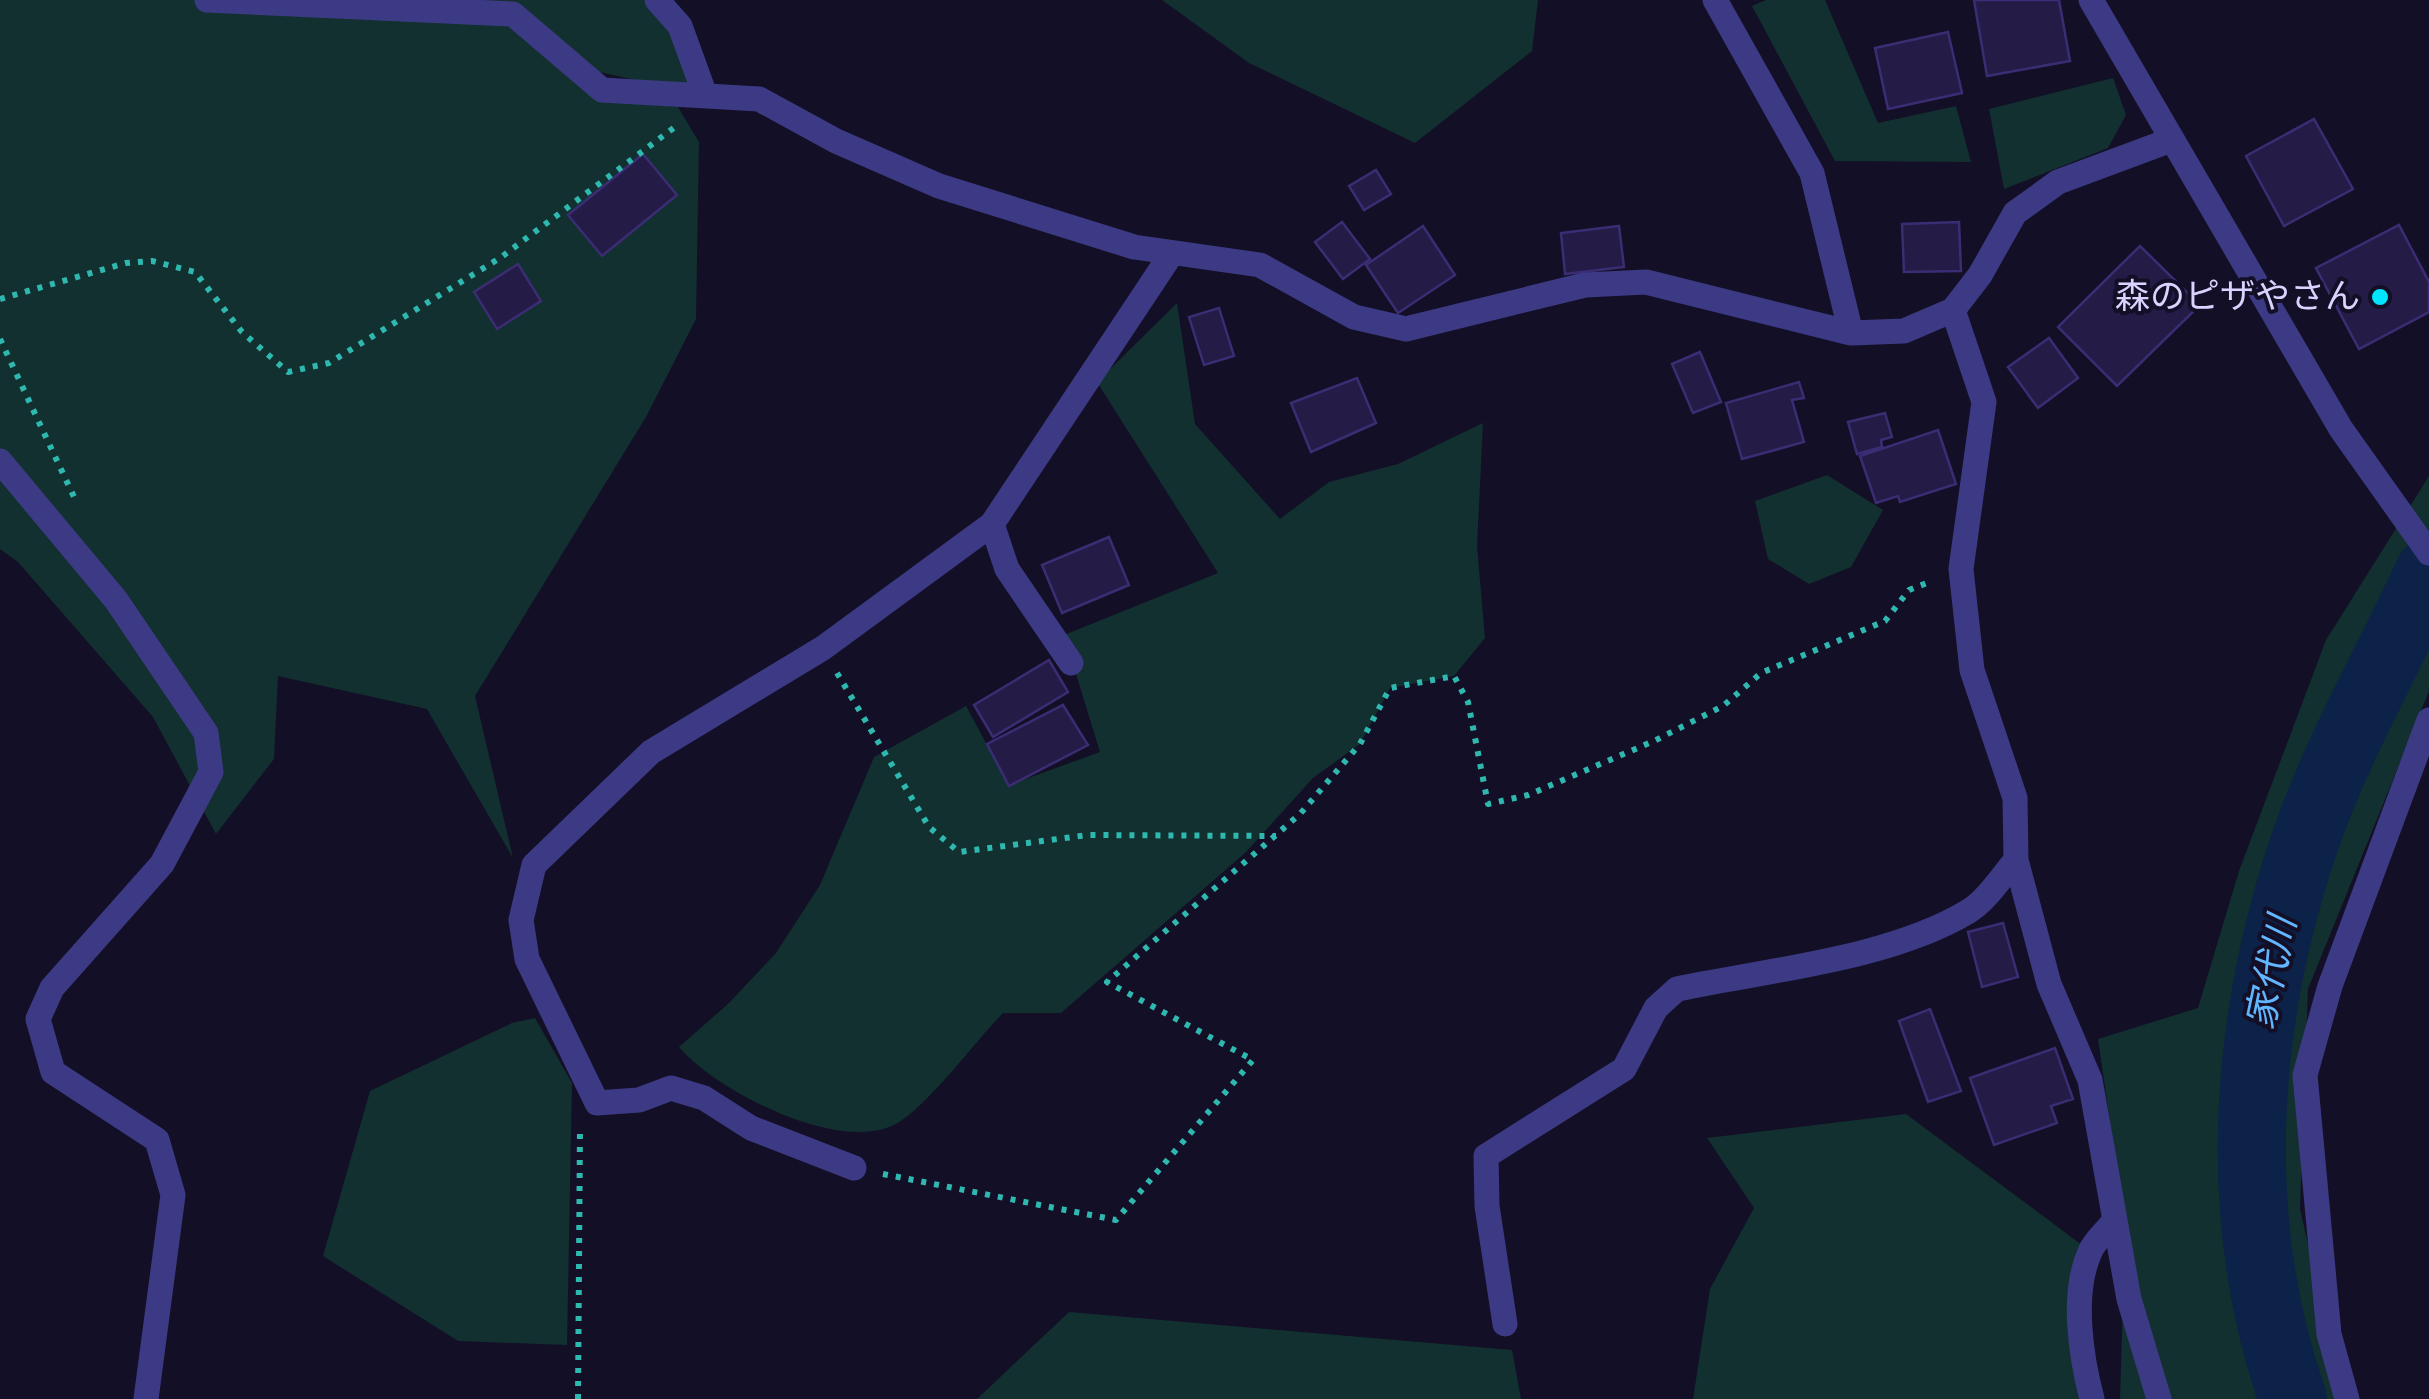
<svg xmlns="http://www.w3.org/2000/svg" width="2429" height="1399" font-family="'Source Sans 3','Noto Sans JP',sans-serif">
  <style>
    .green { fill: #12302f }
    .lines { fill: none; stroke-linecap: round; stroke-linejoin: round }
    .river { stroke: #0c2248; stroke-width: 68 }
    .building { fill: #241b47; stroke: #3b2d73; stroke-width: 2.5 }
    .path { stroke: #2fb8b0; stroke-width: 6; stroke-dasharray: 5 8; stroke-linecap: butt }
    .minor { stroke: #3d3a85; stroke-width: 25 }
    .poi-dot { fill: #00e5ff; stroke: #130f26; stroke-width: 4 }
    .labels { text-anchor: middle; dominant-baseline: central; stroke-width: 8; stroke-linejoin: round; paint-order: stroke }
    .poi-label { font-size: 35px; fill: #d9d4ff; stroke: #130f26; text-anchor: end }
    .water-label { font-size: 38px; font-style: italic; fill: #62b6ff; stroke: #130f26 }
  </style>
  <rect width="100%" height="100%" fill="#130f26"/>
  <path class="green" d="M 0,0 L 644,0 L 680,26 L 705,95 L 571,66 L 610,101 L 678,107 L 699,142 L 696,319 L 646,417 L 475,696 L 513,858 L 427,709 L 278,676 L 274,759 L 216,834 L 153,717 L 18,562 L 0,549 Z
    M 1162,0 L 1538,0 L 1532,51 L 1415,143 L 1249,63 Z
    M 1766,0 L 1825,0 L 1878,123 L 1956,106 L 1971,162 L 1835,161 L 1752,6 Z
    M 2113,78 L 2126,115 L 2108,148 L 2004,189 L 1989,109 Z
    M 1177,303 L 1195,424 L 1280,519 L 1329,482 L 1398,464 L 1483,423 L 1477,546 L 1485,638 L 1454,676 L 1390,688 L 1360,744 L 1313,778 L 1245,853 L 1061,1013 L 1003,1013 C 974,1043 934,1098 902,1120 C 847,1160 716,1091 679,1047 L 729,1003 L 776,953 L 820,885 L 874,757 L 966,706 L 1009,785 L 1100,752 L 1064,635 L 1218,573 L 1097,382 Z
    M 1827,475 L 1883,510 L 1851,567 L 1809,584 L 1768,559 L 1755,501 Z
    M 2429,476 L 2429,691 L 2308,989 L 2300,1209 L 2344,1399 L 2120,1399 L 2124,1269 L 2138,1315 L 2098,1039 L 2198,1008 L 2239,871 L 2326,640 Z
    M 535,1018 L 572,1083 L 567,1345 L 458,1341 L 323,1256 L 370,1091 L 512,1023 Z
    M 1906,1114 L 2090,1251 L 2093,1399 L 1693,1399 L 1710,1289 L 1754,1208 L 1707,1138 Z
    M 1069,1312 L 1512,1350 L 1521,1399 L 977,1399 Z"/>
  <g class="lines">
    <path class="river" d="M 2293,1399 C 2227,1211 2245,1004 2313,819 C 2345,735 2391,654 2429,572"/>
  </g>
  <path class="building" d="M 1974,0 L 2059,0 L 2070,61 L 1987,76 Z
    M 1948,32 L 1962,93 L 1888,109 L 1875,48 Z
    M 2314,119 L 2353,189 L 2284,226 L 2246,156 Z
    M 643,154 L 677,195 L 602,256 L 568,215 Z
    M 1376,170 L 1391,194 L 1364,210 L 1349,186 Z
    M 1342,222 L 1370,259 L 1343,279 L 1315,242 Z
    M 1959,222 L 1961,271 L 1904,272 L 1902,224 Z
    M 2399,225 L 2429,282 L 2429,312 L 2359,349 L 2316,268 Z
    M 1423,226 L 1455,275 L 1398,313 L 1366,265 Z
    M 1619,226 L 1624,267 L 1565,274 L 1561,233 Z
    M 2140,246 L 2200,305 L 2117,386 L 2058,327 Z
    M 518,264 L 541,301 L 497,329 L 474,292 Z
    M 1219,308 L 1234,356 L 1204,365 L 1189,317 Z
    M 2049,338 L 2078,378 L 2038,408 L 2008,367 Z
    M 1700,352 L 1721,402 L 1693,413 L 1672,364 Z
    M 1357,378 L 1376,423 L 1311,452 L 1291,403 Z
    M 1799,382 L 1804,398 L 1792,400 L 1804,442 L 1742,459 L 1726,403 Z
    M 1885,413 L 1892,437 L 1881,440 L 1882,447 L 1857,454 L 1848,422 Z
    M 1938,430 L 1956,484 L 1900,502 L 1898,496 L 1876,503 L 1860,456 Z
    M 1109,537 L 1129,585 L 1062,613 L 1042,565 Z
    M 1049,660 L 1068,692 L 993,737 L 974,705 Z
    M 1063,705 L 1088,745 L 1009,786 L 987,744 Z
    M 2003,923 L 2018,977 L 1982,987 L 1968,932 Z
    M 1930,1009 L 1961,1091 L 1928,1102 L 1899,1021 Z
    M 2055,1048 L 2073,1099 L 2051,1106 L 2057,1123 L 1994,1145 L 1970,1078 Z"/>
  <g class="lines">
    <path class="path" d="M 0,299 L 126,263 L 152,261 L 195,272 L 242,332 L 288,372 L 329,363 L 500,258 L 675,127
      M 0,339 L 74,497
      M 837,673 L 929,827 L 959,852 L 1088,835 L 1276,836
      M 883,1174 L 1116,1220 L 1253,1060 L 1107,982 L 1300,814 L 1360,744 L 1390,688 L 1454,676 L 1468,702 L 1488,804 L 1528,795 L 1654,741 L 1723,706 L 1761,673 L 1885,621 L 1909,590 L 1932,581
      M 578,1399 L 580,1127"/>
    <path class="minor" d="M 207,0 L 513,14 L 602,90 L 759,99 L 836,141 L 939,186 L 1134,247 L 1260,265 L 1354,317 L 1406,329 L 1585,285 L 1646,282 L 1851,333 L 1904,331 L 1953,310 L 1980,275 L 2015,213 L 2058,182 L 2171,140
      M 657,0 L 680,26 L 705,95
      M 1715,0 L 1812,173 L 1851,333
      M 2091,0 L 2341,429 L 2429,553
      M 1953,310 L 1984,402 L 1961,569 L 1972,670 L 2015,798 L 2016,860 L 2049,984 L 2090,1080 L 2129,1299 L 2159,1399
      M 0,461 L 116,600 L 206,733 L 211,772 L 162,864 L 52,988 L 38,1019 L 53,1072 L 157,1140 L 173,1195 L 146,1399
      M 992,524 L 1007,569 L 1071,663
      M 854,1168 L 751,1128 L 704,1098 L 671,1088 L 639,1100 L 597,1103 L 527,959 L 521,920 L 534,865 L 651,752 L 823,648 L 992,524 L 1172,253
      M 1505,1324 L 1487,1206 L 1486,1156 L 1624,1069 L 1656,1008 L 1677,989 C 1767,970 1890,959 1969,911 C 1987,900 2002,876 2016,860
      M 2092,1399 C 2081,1357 2071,1293 2090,1252 C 2094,1241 2107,1231 2114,1221
      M 2347,1399 L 2329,1334 L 2305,1075 L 2330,986 L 2429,720"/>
  </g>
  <circle class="poi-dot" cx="2380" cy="297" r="10"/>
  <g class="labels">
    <g class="poi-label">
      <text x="2360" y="297">森のピザやさん</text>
    </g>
    <g class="water-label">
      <text transform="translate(2272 973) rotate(-78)">家代川</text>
    </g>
  </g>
</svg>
